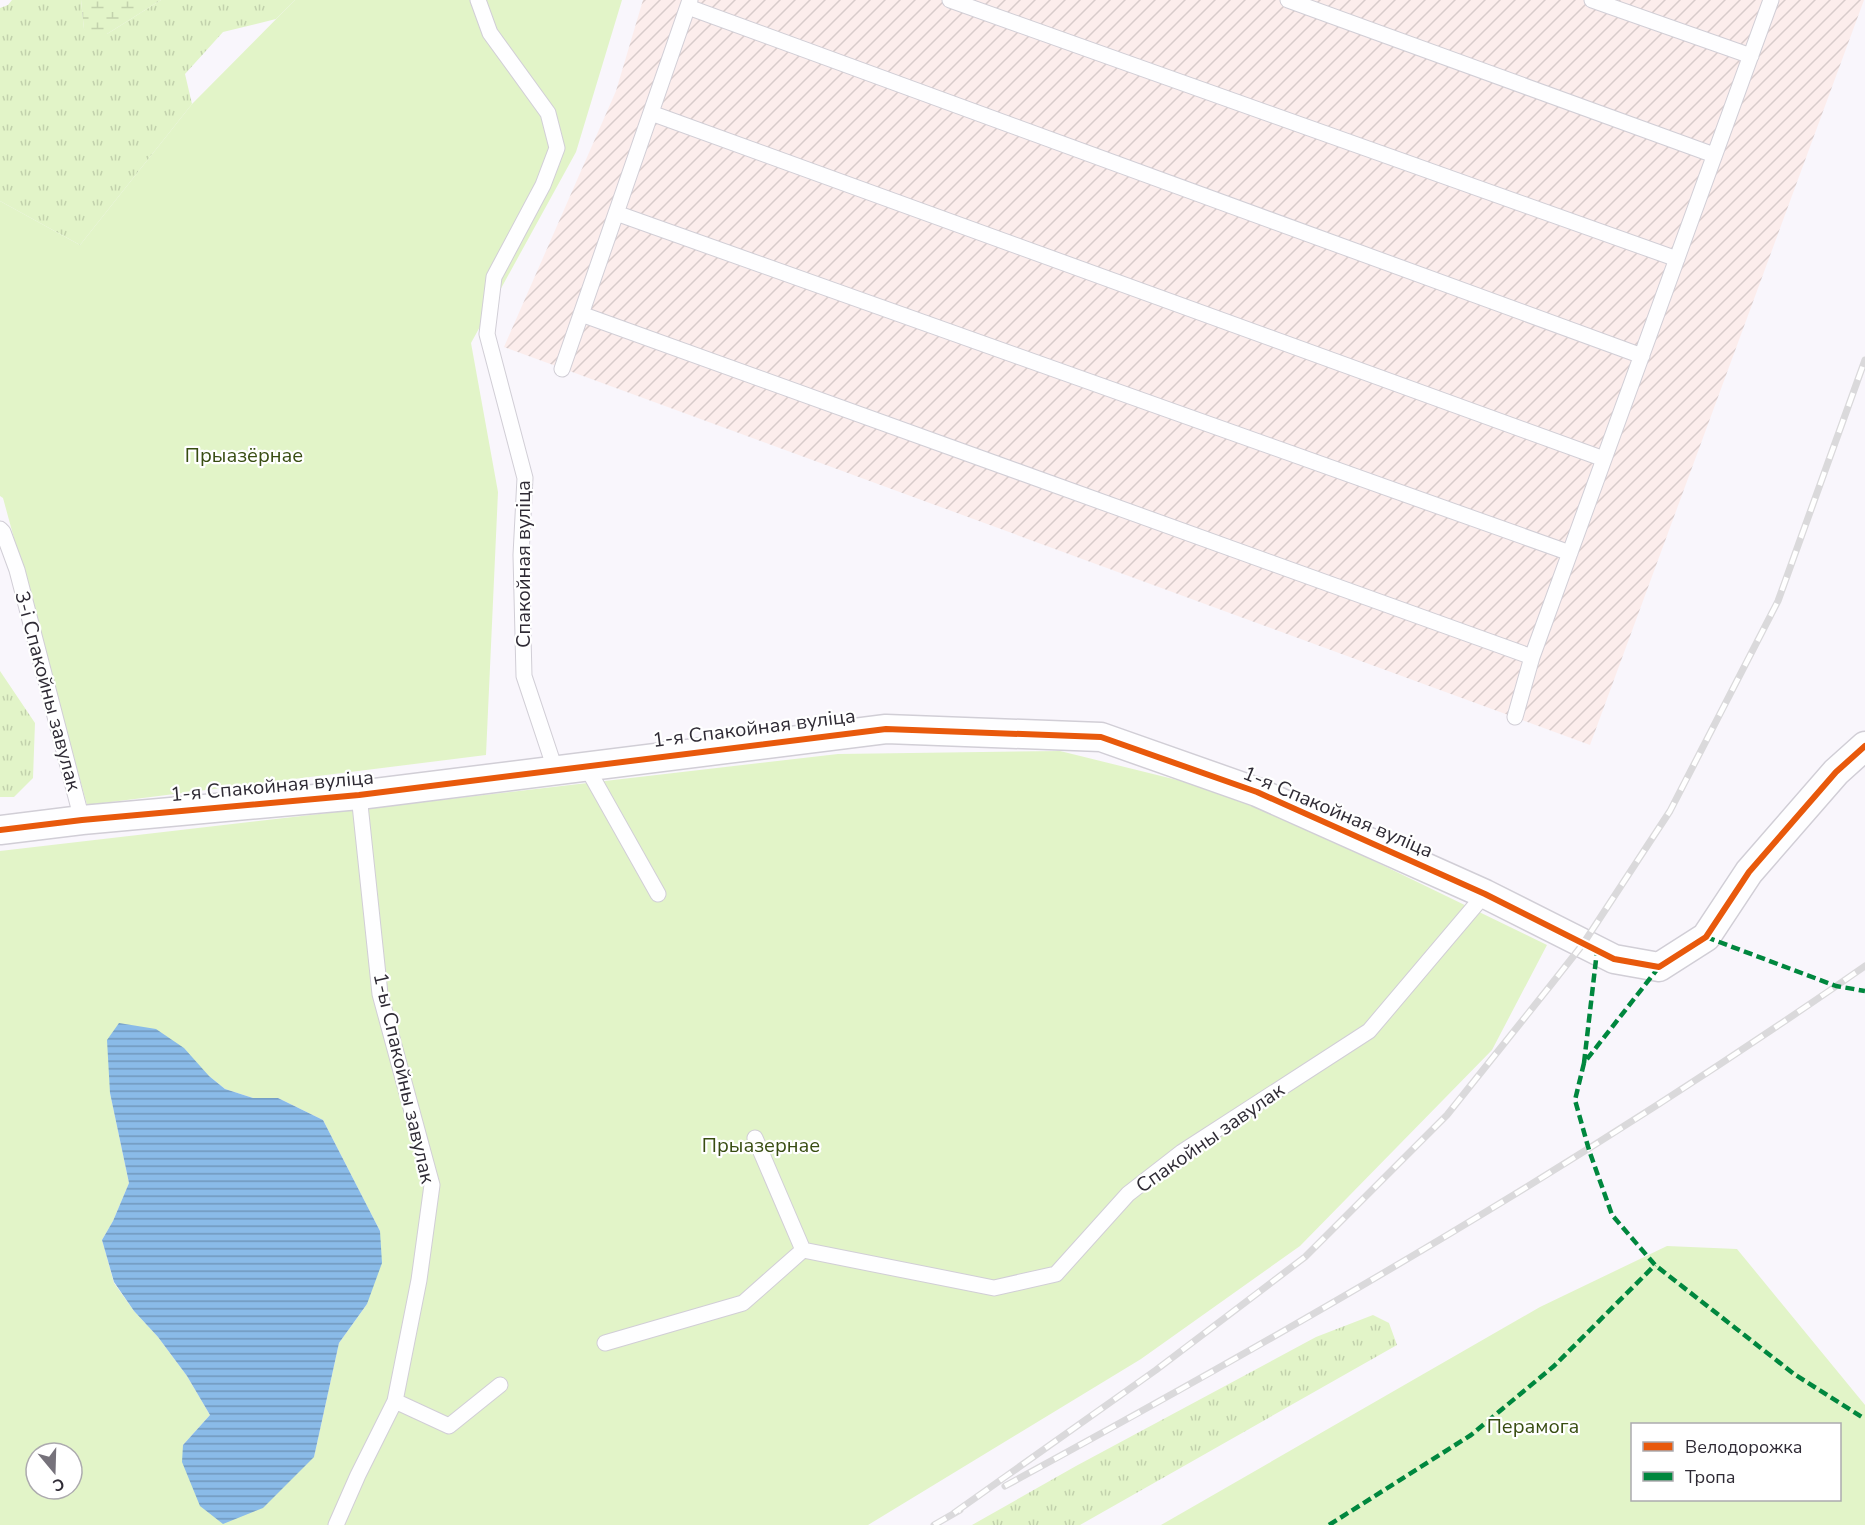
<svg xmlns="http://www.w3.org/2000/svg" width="1865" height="1525" font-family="'Nunito Sans',sans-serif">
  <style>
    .industrial { fill: url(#industrial-furrows) }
    .grass { fill: url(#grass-tufts) }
    .wetland { fill: url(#wetland-marsh) }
    .garden { fill: #e2f4c8; fill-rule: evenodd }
    .water { fill: url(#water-rules) }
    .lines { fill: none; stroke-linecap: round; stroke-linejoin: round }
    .lane-casing { stroke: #d1ced6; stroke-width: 17 }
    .street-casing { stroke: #d1ced6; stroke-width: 31 }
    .lane { stroke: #fefeff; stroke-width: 15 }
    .street { stroke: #fefeff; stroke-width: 28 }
    .rail-casing { stroke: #dad9db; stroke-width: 7 }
    .rail { stroke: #fff; stroke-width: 4.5; stroke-dasharray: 14; stroke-linecap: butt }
    .quiet { stroke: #00873e; stroke-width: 4.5; stroke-dasharray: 9 4.5; stroke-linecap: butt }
    .cycleway-casing { stroke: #fff; stroke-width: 10 }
    .cycleway { stroke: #e8590c; stroke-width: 6 }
    .labels { text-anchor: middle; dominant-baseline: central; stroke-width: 4.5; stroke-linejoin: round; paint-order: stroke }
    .park-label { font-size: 20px; fill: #384d11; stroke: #fff }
    .street-label { font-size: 20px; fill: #2f2b35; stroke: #fff }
  </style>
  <defs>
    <pattern id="industrial-furrows" width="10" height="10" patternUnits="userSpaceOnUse" patternTransform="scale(1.5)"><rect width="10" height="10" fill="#fcedec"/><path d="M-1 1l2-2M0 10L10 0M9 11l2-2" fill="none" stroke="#d8cbcb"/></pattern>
    <pattern id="grass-tufts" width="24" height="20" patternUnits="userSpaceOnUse" patternTransform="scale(1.5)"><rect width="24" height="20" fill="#e2f4c8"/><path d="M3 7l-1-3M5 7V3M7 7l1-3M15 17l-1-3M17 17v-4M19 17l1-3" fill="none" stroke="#c2d1ac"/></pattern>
    <pattern id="wetland-marsh" width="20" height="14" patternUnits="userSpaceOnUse" patternTransform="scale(1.5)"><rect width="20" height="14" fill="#e2f4c8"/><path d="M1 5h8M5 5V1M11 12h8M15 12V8" fill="none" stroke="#c2d1ac"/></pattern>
    <pattern id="water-rules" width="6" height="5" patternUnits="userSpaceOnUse" patternTransform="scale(1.5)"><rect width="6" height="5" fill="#8abbe8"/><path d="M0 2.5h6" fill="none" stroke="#7198bd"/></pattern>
  </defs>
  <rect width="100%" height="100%" fill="#f9f6fc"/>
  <path class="industrial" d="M 643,0 L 1864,0 L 1590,745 L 504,347 L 616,91 Z"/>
  <path class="grass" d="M 12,0 L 81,0 L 84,29 L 107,34 L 161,0 L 295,0 L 276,19 L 223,32 L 185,74 L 192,104 L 80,245 L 0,201 L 0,8 L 8,5 Z
    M 0,671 L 35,723 L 33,778 L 14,797 L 0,797 Z
    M 1373,1315 L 1389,1323 L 1397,1345 L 1080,1525 L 972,1525 L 1076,1466 L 1316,1337 Z"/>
  <path class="wetland" d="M 81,0 L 161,0 L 107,34 L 93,38 L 84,29 Z"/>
  <path class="garden" d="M 295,0 L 622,0 L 576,152 L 471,343 L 498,492 L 486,755 L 87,805 L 3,498 L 0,496 L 0,201 L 80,245 L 192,104 Z
    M 1060,751 L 1238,795 L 1547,945 L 1492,1050 L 1300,1246 L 1141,1359 L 868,1525 L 0,1525 L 0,851 L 838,754 ZM 209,1076 L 225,1089 L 253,1098 L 278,1098 L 323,1120 L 380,1231 L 367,1304 L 339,1343 L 314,1457 L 183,1445 L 210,1415 L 187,1376 L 158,1337 L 134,1311 L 114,1283 L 102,1240 L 113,1221 L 129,1183 L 110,1093 ZM 36,1453 L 72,1453 L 72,1489 L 36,1489 Z
    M 1667,1246 L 1737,1249 L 1865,1405 L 1865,1525 L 1161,1525 L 1540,1307 ZM 1840,1424 L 1840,1500 L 1632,1500 L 1632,1424 Z"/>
  <path class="water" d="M 119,1023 L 156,1029 L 184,1048 L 209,1076 L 225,1089 L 253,1098 L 278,1098 L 323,1120 L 380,1231 L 382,1263 L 367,1304 L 339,1343 L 314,1457 L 263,1508 L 223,1524 L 200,1506 L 182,1462 L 183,1445 L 210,1415 L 187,1376 L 158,1337 L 134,1311 L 114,1282 L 102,1240 L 113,1221 L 129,1183 L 110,1093 L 107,1040 Z"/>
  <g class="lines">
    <g class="lane-casing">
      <path id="lane" d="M 478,0 L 490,33 L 548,113 L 557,148 L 543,185 L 494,277 L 487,334 L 525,478 L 521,555 L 524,676 L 555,769
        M 950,0 L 1677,259
        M 1288,0 L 1714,155
        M 1592,0 L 1751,56
        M 688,7 L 1642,356
        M 651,113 L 1604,459
        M 616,213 L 1570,553
        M 581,314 L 1532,657
        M 562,369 L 690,0
        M 0,529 L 3,532 L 17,570 L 82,820
        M 1515,717 L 1532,657 L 1771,0
        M 586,766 L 658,894
        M 755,1138 L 803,1250 L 994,1288 L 1056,1274 L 1128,1194 L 1182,1152 L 1369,1031 L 1485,894
        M 605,1343 L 743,1303 L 803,1250
        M 395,1401 L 449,1426 L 500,1385
        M 336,1525 L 358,1475 L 395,1401 L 419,1280 L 432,1185 L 380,994 L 359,795"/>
    </g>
    <g class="street-casing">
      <path id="street" d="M 0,830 L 82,820 L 359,795 L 886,729 L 1101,737 L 1257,792 L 1485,894 L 1614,959 L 1659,967 L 1706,937 L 1749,872 L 1836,772 L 1865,746"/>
    </g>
    <use href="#lane" class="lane"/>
    <use href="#street" class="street"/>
    <g class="rail-casing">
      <path id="rail" d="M 1005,1486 C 1300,1326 1590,1158 1865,966
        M 954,1513 L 1156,1370 L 1305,1257 L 1447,1115 L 1550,986 L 1583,944 L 1670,811 L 1778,601 L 1865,360
        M 934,1525 L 960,1510"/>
    </g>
    <use href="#rail" class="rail"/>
    <path class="quiet" d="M 1706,937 L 1836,986 L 1865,991
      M 1659,967 L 1584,1063 L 1575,1100 L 1589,1150 L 1612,1215 L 1655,1265 L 1794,1374 L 1865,1419
      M 1584,1063 L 1597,951
      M 1329,1525 L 1471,1435 L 1554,1366 L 1655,1265"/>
    <g class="cycleway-casing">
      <path id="cycleway" d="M 0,830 L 82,820 L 359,795 L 886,729 L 1101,737 L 1257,792 L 1485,894 L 1614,959 L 1659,967 L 1706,937 L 1749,872 L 1836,772 L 1865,746"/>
    </g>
    <use href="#cycleway" class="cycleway"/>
  </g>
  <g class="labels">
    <g class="park-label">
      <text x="244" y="455">Прыазёрнае</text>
      <text x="761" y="1145">Прыазернае</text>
      <text x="1533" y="1426">Перамога</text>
    </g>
    <g class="street-label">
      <text transform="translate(523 564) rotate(-90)">Спакойная вуліца</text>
      <text transform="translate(48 691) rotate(75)">3-і Спакойны завулак</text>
      <text transform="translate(754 728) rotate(-7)">1-я Спакойная вуліца</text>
      <text transform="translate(272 786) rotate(-5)">1-я Спакойная вуліца</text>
      <text transform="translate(1338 812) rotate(23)">1-я Спакойная вуліца</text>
      <text transform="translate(404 1078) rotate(77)">1-ы Спакойны завулак</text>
      <text transform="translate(1210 1138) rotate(-35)">Спакойны завулак</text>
    </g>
  </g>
  <rect x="1631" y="1423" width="210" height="78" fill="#ffffff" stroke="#acaaae" stroke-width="1.5"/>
  <rect x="1643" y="1442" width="30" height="9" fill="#e8590c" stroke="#acaaae" stroke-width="1.5"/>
  <text x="1685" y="1453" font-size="18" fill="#2f2b35">Велодорожка</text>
  <rect x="1643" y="1472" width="30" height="9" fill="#00873e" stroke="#acaaae" stroke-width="1.5"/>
  <text x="1685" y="1483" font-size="18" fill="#2f2b35">Тропа</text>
  <g transform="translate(54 1471) rotate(161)"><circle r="28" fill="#ffffff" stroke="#acaaae" stroke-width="1.5"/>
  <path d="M0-4.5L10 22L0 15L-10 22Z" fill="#76727b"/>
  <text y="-9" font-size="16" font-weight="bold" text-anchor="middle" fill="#2f2b35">С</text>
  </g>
</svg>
